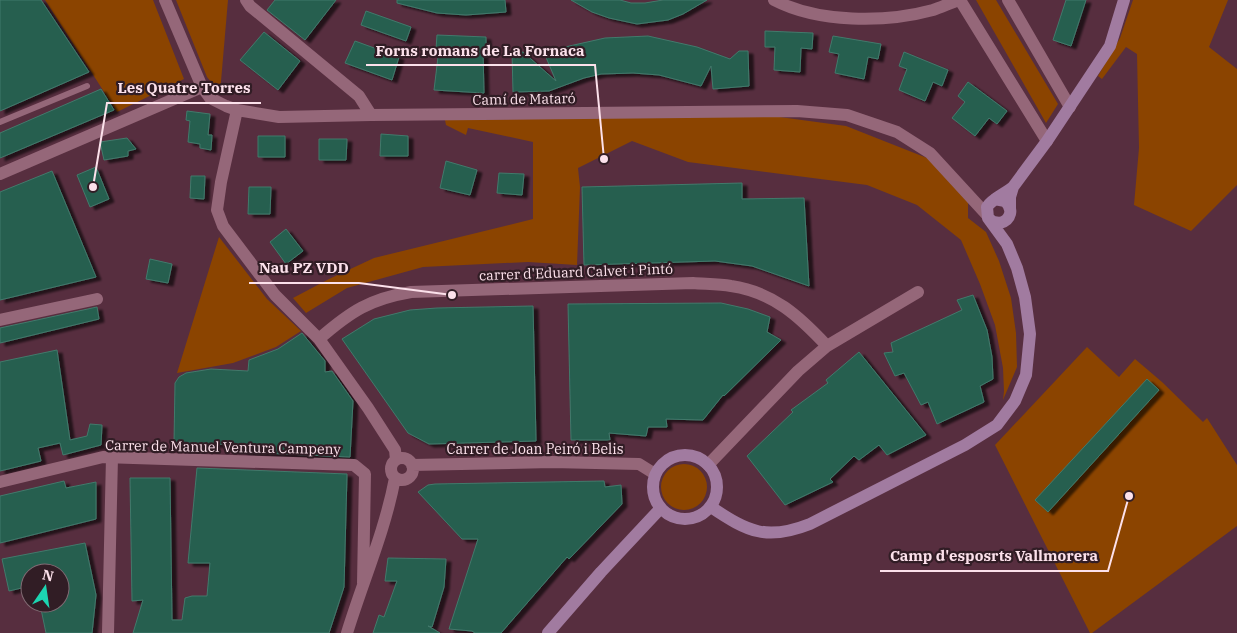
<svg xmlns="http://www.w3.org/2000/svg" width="1237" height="633" font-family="'IBM Plex Serif',serif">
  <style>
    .green { fill: #8b4400 }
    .building { fill: #255e50; stroke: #427a6b; filter: url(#shadow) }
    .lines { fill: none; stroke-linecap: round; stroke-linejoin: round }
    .lane { stroke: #956779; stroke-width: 6 }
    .street { stroke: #956779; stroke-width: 12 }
    .secondary { stroke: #a17ba0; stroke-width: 12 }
    .labels { text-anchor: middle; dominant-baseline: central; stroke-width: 4.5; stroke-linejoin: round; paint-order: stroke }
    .street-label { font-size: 14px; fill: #fce1eb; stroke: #311d25 }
    .leader { fill: none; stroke: #fce1eb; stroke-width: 2 }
    .callout-dot { fill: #fce1eb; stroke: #311d25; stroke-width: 2 }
    .callout-label { font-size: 15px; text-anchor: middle; font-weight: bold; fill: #fce1eb; stroke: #311d25; stroke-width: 4.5; stroke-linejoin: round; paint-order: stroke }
  </style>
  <defs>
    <filter id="shadow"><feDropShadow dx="5" dy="3" stdDeviation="1" flood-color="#0009"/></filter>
  </defs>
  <rect width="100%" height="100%" fill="#572e3f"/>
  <path class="green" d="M 45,0 L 153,0 L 184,79 L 117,112 Z
    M 176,0 L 228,0 L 220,93 L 207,77 Z
    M 976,0 L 996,0 L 1058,104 L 1046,123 Z
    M 1133,0 L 1228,0 L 1209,47 L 1237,69 L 1237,185 L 1191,231 L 1134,205 L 1139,148 L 1137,54 L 1126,47 L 1102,79 L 1098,76 L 1120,38 Z
    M 765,115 L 846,126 L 927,158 L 968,197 L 968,218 L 986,232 L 999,261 L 1011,298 L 1016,333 L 1017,367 L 1003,400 L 1004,391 L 1003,368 L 995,325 L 980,284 L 961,240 L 917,205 L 867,185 L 688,162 L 632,141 L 578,168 L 580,187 L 577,265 L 528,262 L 423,267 L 347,288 L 306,313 L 293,298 L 329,279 L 374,258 L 533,219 L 533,142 L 468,128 L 466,135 L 446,125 L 445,120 Z
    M 219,237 L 267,299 L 301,331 L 276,347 L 233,363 L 177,373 Z
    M 1087,347 L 1119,377 L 1135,359 L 1162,382 L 1203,422 L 1207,418 L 1237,465 L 1237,526 L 1092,633 L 1090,633 L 995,445 Z
    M661 487a23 23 0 1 1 46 0a23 23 0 1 1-46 0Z"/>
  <path class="building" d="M 0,0 L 41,0 L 89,72 L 0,111 Z
    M 275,0 L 336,0 L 305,40 L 267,10 Z
    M 397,0 L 505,0 L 506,12 L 466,15 L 437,13 L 397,3 Z
    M 571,0 L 620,0 L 631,3 L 645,3 L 663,0 L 707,0 L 683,14 L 668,20 L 637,24 L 609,18 L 592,12 Z
    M 1066,0 L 1086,0 L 1071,46 L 1053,40 Z
    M 366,11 L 411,27 L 406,41 L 361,25 Z
    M 765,31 L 813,33 L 812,49 L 801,48 L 800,72 L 774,70 L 775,47 L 765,47 Z
    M 264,32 L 300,61 L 278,90 L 240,60 Z
    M 437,35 L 486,37 L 486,52 L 483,52 L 484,93 L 434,90 L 439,49 L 436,49 Z
    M 648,36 L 697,47 L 730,59 L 739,51 L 748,51 L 749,86 L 713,89 L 711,66 L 701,86 L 659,75 L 633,73 L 601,74 L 584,78 L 549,91 L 513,92 L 512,52 L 523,52 L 556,81 L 545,55 L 565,47 L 605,38 Z
    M 833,36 L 881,44 L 878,59 L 868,57 L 864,79 L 835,73 L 839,54 L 829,52 Z
    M 355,41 L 399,57 L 392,80 L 345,63 Z
    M 904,52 L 948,70 L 942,86 L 933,82 L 925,101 L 899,90 L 907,69 L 899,66 Z
    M 968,82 L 1007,111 L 997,124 L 989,118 L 975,136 L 952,118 L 965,102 L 958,96 Z
    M 101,89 L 114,110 L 0,158 L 0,133 Z
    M 187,111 L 210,114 L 208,135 L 212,135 L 211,150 L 200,148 L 200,144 L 188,142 L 190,121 L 186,120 Z
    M 381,134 L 408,136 L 408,156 L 380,156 Z
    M 258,136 L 285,136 L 285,157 L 258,157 Z
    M 127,138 L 136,149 L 128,151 L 128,156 L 104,160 L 100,142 Z
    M 319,139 L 347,139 L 346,160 L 319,160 Z
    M 446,161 L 477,170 L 470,195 L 440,188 Z
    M 96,167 L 109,199 L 90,207 L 77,175 Z
    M 52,171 L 96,277 L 0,300 L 0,192 Z
    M 499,173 L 524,174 L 522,195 L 497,193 Z
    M 191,176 L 205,176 L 204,199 L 190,198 Z
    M 742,183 L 742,199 L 804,198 L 809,286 L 752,266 L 715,261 L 584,265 L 582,187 Z
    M 249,187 L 271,187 L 270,214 L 248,214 Z
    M 286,229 L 303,251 L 286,264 L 270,242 Z
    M 150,259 L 172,264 L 168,283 L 146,279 Z
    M 973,295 L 987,330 L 992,357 L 993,379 L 980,386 L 984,402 L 937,424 L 928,402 L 921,405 L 904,373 L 895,376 L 884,353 L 893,352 L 891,343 L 962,310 L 957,300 Z
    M 721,303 L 748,309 L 770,317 L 767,332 L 781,340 L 724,396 L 723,395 L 703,420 L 666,419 L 667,427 L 648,427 L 646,436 L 609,433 L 610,440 L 571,440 L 568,304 Z
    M 533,306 L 536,441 L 429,444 L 408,433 L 342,339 L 374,319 L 410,310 L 437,308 Z
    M 97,307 L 99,319 L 0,343 L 0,328 Z
    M 302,333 L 325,361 L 325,372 L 332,371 L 353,401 L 350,457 L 243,452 L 242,445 L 174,443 L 175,383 L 179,377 L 186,373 L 211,369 L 248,371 L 249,360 L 278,349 Z
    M 57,350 L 70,440 L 87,436 L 90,424 L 102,425 L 101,445 L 63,455 L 60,443 L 38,448 L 41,461 L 0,471 L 0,362 Z
    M 859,352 L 926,435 L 887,455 L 879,445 L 859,460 L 854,456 L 830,479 L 833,482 L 785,505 L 747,456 L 793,412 L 791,410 L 828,383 L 826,380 Z
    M 1147,379 L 1159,390 L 1048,512 L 1035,500 Z
    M 197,468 L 347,474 L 344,587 L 329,633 L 133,633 L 143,600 L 132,601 L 130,478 L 170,478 L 172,620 L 182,620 L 185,598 L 192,596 L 207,596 L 210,563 L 188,563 Z
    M 64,481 L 66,488 L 96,482 L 96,519 L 0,543 L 0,496 Z
    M 604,481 L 605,487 L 621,485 L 622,504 L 569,559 L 567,557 L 501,633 L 475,633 L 472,631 L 449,629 L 478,539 L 462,539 L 418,492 L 428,485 L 435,484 Z
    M 85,543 L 96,595 L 92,633 L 46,633 L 41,609 L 58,605 L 58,603 L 60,603 L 60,573 L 30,573 L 30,586 L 9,591 L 2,559 Z
    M 388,558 L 446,559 L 444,587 L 432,627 L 428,626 L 440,633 L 373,633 L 379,615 L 384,617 L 397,581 L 385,581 Z"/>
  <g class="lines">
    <path class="lane" d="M 0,122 L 87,86"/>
    <path class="street" d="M 165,0 L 202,87 L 210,98 L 226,106 L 237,110 L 279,117 L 371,115 L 797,111 L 847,115 L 897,132 L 930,153 L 987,215
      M 246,0 L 250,6 L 359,96 L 371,115
      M 774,0 C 818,23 885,23 933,10 C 942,7 950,3 959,0
      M 960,0 L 1047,141
      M 1008,0 L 1070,107
      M 237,110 L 221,182 L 217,210 L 223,226 L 275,295 L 319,339 L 368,408 L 395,450 L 396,460
      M 0,174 L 202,87
      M 0,320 L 97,299
      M 319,339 C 351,311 370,299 411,292 L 693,283 C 705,284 719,284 731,286 C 773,292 799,316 827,346
      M391 469a11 11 0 1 1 22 0a11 11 0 1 1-22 0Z
      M 412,465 L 552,462 L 639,464 L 655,474
      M 708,465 L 798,371 L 827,346 L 918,292
      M 0,482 L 103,457 L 354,465 L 365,474 L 363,583
      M 108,633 L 112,457
      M 347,633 C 363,581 385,531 395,478"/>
    <path class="secondary" d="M 995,199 L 1005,201 C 1014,209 1011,220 1000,223 L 993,222 L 988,218 L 987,207 C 993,198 1005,194 1013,187
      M 1010,208 L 1010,197 L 1013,187 L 1047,141 L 1110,46 L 1124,0
      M653 487a32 32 0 1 1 64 0a32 32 0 1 1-64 0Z
      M 711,507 C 748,532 767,541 810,524 L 965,445 L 997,425 L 1015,401 L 1026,375 L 1030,334 L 1025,297 L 1017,268 L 1007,244 L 988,218
      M 548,633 L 601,572 L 660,509"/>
  </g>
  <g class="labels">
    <g class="street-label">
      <text transform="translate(524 99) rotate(-1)">Camí de Mataró</text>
      <text transform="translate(576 272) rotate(-2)">carrer d'Eduard Calvet i Pintó</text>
      <text transform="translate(223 447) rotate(1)">Carrer de Manuel Ventura Campeny</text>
      <text x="535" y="449">Carrer de Joan Peiró i Belis</text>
    </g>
  </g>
  <path class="leader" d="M604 159L595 65H366M93 187L107 103H261M452 295L359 283H249M1129 496L1108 571H880"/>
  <g class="callout-dot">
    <circle cx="604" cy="159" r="5"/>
    <circle cx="93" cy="187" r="5"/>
    <circle cx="452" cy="295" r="5"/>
    <circle cx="1129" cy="496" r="5"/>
  </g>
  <g class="callout-label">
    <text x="480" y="56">Forns romans de La Fornaca</text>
    <text x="184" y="93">Les Quatre Torres</text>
    <text x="304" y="273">Nau PZ VDD</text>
    <text x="994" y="561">Camp d'esposrts Vallmorera</text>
  </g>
  <g transform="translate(45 588) rotate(13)"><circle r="24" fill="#311d25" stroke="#826b74"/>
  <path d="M0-4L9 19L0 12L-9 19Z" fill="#1cd5b1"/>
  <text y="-8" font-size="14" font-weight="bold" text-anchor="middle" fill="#fce1eb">N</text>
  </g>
</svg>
